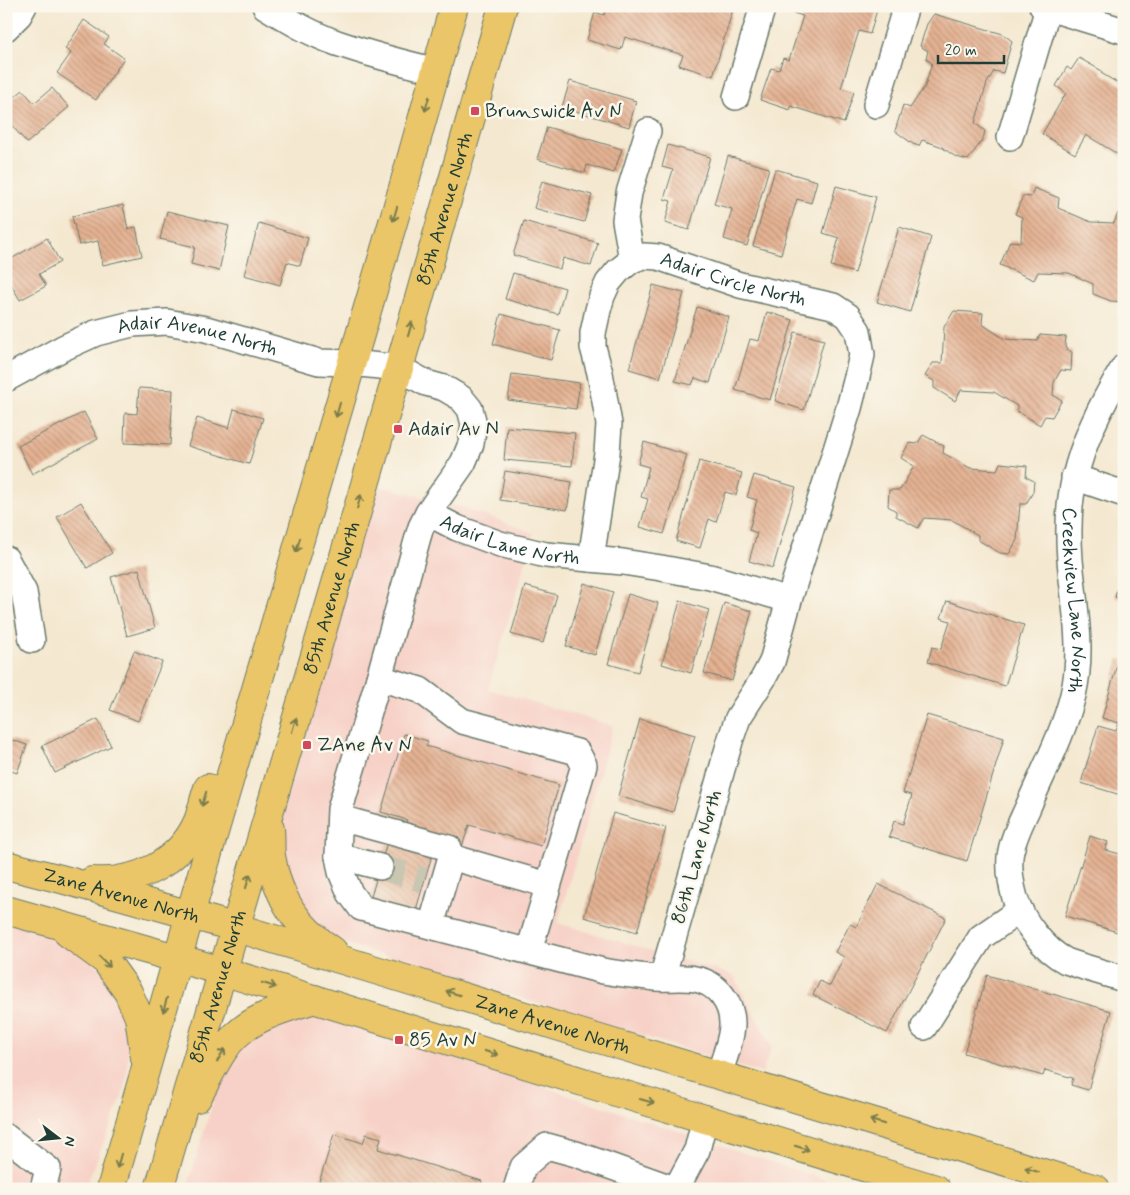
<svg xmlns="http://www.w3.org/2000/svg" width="1130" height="1195" font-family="Mynerve,sans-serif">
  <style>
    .built { fill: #f7d1c7 }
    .building { fill: url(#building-back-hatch) }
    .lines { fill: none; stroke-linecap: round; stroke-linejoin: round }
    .minor-tunnel { stroke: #c9c6b1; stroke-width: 25; stroke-dasharray: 25 12; stroke-linecap: butt }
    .minor-casing { stroke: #6a796b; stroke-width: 28 }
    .major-casing { stroke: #6a796b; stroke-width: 30 }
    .minor { stroke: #fff; stroke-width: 25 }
    .major { stroke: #eac669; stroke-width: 28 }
    .oneway { stroke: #7a7b4c }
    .poi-dot { fill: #d1495b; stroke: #fbf7ec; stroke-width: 2 }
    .labels { text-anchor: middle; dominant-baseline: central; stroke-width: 5; stroke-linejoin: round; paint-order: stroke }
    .poi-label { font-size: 20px; fill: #1f3d34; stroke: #fbf7ec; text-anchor: start }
    .street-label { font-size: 20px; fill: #1f3d34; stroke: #fbf7ec }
  </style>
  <defs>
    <pattern id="building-back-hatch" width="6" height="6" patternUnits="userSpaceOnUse" patternTransform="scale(1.25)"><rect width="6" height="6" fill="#e5b293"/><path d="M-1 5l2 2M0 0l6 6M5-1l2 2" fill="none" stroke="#b99279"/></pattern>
  </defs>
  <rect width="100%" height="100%" fill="#fbf7ec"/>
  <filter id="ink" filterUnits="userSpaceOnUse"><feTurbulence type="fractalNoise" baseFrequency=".02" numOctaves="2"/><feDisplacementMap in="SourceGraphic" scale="10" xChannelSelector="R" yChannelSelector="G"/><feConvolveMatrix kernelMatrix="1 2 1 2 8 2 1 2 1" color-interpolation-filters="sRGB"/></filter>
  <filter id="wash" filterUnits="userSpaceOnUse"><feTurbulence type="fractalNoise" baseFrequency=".0096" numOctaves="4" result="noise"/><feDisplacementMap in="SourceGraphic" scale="20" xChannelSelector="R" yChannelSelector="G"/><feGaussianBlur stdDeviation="1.12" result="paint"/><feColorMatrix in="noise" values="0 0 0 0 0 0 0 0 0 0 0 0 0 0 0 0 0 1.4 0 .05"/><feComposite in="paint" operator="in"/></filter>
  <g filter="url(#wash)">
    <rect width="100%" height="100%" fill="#f4e8d0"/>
    <path class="built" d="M 376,485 L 465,508 L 534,533 L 488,689 L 613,726 L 558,923 L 733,975 L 772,1047 L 762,1073 L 337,941 L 314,922 L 288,884 L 278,830 Z
      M 6,922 L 55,936 L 106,973 L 127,1014 L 128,1057 L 125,1089 L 85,1189 L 6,1189 Z
      M 331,1017 L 853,1189 L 187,1189 L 221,1075 L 249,1036 L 294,1019 Z"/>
    <g id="blocks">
      <path class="building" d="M 606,6 L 734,6 L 713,76 L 679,65 L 683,55 L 625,37 L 621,50 L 587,40 L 595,12 L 604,15 Z
        M 789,6 L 878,6 L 870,34 L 859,31 L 841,88 L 854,92 L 844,123 L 791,106 L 790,110 L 760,100 L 771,68 L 779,70 L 783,58 L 789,60 L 803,16 L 787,11 Z
        M 934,14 L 1003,34 L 1012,41 L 1003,73 L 994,71 L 987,83 L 975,123 L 985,131 L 983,139 L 968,160 L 956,157 L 940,146 L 922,140 L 919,146 L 913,144 L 895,131 L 903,105 L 910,108 L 925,86 L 932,63 L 926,59 L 928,51 L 920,46 L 927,24 Z
        M 84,20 L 109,37 L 104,44 L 124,58 L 96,100 L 57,73 L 71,53 L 65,49 Z
        M 1079,58 L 1102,71 L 1101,73 L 1124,87 L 1124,158 L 1086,135 L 1075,154 L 1042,134 L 1066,93 L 1056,86 L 1067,67 L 1071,70 Z
        M 570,81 L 636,101 L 629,127 L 562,107 Z
        M 52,88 L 69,107 L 27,143 L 6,119 L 6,104 L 23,90 L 34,103 Z
        M 547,127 L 622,149 L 614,173 L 587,165 L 585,173 L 537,159 Z
        M 668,145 L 710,157 L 689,230 L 665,223 L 671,201 L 664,199 L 673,170 L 662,167 Z
        M 728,156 L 769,168 L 747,246 L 724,239 L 732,209 L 714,204 Z
        M 775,169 L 817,181 L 811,203 L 797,199 L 781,254 L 753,246 Z
        M 542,181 L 592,195 L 584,222 L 534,208 Z
        M 836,186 L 876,197 L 855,273 L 831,266 L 839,238 L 823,233 Z
        M 1034,188 L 1059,198 L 1058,208 L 1091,222 L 1114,223 L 1118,213 L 1124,215 L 1124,302 L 1111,301 L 1093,294 L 1093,284 L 1069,273 L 1038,272 L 1034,280 L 1000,265 L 1010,241 L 1021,242 L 1022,217 L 1015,214 L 1023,196 L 1031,197 Z
        M 123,205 L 128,229 L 136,227 L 142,256 L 103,265 L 98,241 L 79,245 L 72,216 Z
        M 167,211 L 229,226 L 219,271 L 191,264 L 195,247 L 160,239 Z
        M 524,221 L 598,243 L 591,266 L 563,258 L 560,269 L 513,255 Z
        M 259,223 L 308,238 L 300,266 L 287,262 L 280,285 L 244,275 Z
        M 899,227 L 931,237 L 910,312 L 877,302 Z
        M 47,238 L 60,262 L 39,274 L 46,286 L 20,300 L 6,276 L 6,262 Z
        M 513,273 L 565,288 L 558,314 L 505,299 Z
        M 653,285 L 684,293 L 660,378 L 629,369 Z
        M 697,307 L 729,317 L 710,383 L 695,378 L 692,385 L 675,381 Z
        M 954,311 L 983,313 L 982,324 L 1005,339 L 1037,341 L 1040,335 L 1066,337 L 1065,348 L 1072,352 L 1071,371 L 1061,370 L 1054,382 L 1053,395 L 1062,400 L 1052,417 L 1045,416 L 1040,425 L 1017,411 L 1017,406 L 994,392 L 961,390 L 955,401 L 934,388 L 934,381 L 925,376 L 933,363 L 942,363 L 944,327 Z
        M 767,312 L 793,320 L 770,400 L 735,390 L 750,339 L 759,341 Z
        M 501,314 L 560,330 L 551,360 L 493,344 Z
        M 795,332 L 824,340 L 804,410 L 775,401 Z
        M 512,374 L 580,383 L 576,409 L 508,400 Z
        M 139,388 L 173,390 L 170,445 L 124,443 L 125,413 L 137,414 Z
        M 234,409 L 263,418 L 249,464 L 188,446 L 197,418 L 229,428 Z
        M 84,412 L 98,439 L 32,474 L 18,446 Z
        M 507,427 L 575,433 L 572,466 L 504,460 Z
        M 923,435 L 944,446 L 943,453 L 970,468 L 997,470 L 1000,463 L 1027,466 L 1026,477 L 1034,481 L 1033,492 L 1026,504 L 1020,504 L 1017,540 L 1009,554 L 1000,553 L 978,540 L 978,535 L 952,520 L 924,518 L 918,528 L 896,516 L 896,511 L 888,506 L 889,490 L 900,490 L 914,466 L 901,458 L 909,443 L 917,444 Z
        M 644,442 L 687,455 L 664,534 L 640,527 L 648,499 L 641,497 L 649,467 L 638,464 Z
        M 699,461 L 742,473 L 736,495 L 725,492 L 716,522 L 709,519 L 700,548 L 676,541 Z
        M 505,471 L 572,482 L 567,510 L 500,500 Z
        M 754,475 L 796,487 L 773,568 L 749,561 L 757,533 L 749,530 L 757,500 L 747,497 Z
        M 81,502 L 112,553 L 87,568 L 57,517 Z
        M 139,569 L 155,628 L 127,636 L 111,577 Z
        M 1123,569 L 1124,569 L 1124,600 L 1115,597 Z
        M 584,583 L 613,592 L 595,655 L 566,646 Z
        M 525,586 L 557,595 L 543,643 L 511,634 Z
        M 628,594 L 658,603 L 638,672 L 608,664 Z
        M 680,601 L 709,610 L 691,673 L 662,664 Z
        M 947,601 L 1024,625 L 1005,686 L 928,662 L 932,647 L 941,649 L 950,621 L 941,618 Z
        M 724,603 L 752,611 L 732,681 L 704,673 Z
        M 134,651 L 162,662 L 138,721 L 110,710 Z
        M 1119,658 L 1124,660 L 1124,796 L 1081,783 L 1098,726 L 1116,731 L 1119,723 L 1102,718 Z
        M 927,715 L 1004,738 L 967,861 L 889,837 L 894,821 L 903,824 L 912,795 L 903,793 Z
        M 98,719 L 111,746 L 55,773 L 42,746 Z
        M 640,719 L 695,735 L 673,812 L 618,796 Z
        M 404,734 L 428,741 L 426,746 L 559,785 L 541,846 L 469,825 L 462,847 L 404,830 L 407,820 L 381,812 Z
        M 6,738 L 27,745 L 17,773 L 6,769 Z
        M 613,813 L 666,828 L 637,932 L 584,917 Z
        M 1090,836 L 1108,842 L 1105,850 L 1124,855 L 1124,934 L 1065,916 Z
        M 388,839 L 433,852 L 415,913 L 370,900 Z
        M 878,884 L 946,918 L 887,1033 L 813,995 L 820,981 L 830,986 L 844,957 L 835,952 L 850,924 L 856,927 Z
        M 987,975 L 1111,1011 L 1088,1090 L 1071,1085 L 1073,1078 L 1045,1070 L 1043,1076 L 964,1053 Z
        M 334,1134 L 363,1143 L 366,1134 L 381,1138 L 378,1149 L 482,1181 L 480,1189 L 317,1189 Z"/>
    </g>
  </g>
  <g filter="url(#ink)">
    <use href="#blocks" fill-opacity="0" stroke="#6a796b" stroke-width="1"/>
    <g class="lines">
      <path class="minor-tunnel" d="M 380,867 L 424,880"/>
      <g class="minor-casing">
        <g id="minor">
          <path d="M 265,6 C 288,20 311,34 337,43 C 369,54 403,63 437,71"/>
          <path d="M 1042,6 L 1124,31"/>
          <path d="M 6,28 L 19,15 L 24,6"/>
          <path d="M 736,97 L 763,6"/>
          <path d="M 876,105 L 906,6"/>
          <path d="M 1010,137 L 1048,8"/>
          <path d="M 632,260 L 625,220 L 629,193 L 648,131"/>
          <path id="s1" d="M 1124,367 C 1103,401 1084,438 1075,477 C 1068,504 1068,533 1070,560 C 1074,605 1084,650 1073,695 C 1064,732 1043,772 1028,807 C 1021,823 1012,839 1010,857 C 1009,870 1011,884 1015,898 C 1022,921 1044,950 1066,961 C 1072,963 1078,965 1084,967 C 1097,971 1111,975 1124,979"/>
          <path id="s2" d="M 6,379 L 63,348 L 96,333 L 132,324 L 167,322 L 206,329 L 319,362 L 351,363 L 399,368 L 426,383 L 444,388 L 461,398 L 470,409 L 474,424 L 471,444 L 463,463 L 428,513 L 457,528 L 500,544 L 546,555 L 623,562 L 661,568 L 710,577 L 789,600"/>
          <path d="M 1074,477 L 1124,494"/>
          <path d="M 428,513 L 421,527 L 418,537 L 379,678 L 340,809 L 338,856 L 341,872 L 350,893 L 361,908 L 603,971 C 621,974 638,976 656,978 C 669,979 683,977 695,979 C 718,983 733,1004 732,1026 C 731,1042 724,1059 719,1074"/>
          <path d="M 6,559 L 24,592 L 32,640"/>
          <path id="s3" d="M 591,559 L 607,453 L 609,424 L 600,373 L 593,347 L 593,333 L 598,310 L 602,296 L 608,283 L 618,271 L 632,260 L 644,256 L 658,257 L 740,285 L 833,306 L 848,316 L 858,331 L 862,355 L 857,377 L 849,408 L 789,600 L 772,662 L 763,679 L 738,718 L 731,738 L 662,978"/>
          <path d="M 379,678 L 420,690 L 462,721 L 577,752 L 584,765 L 529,951"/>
          <path d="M 340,818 L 449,848 L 451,857"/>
          <path d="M 338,856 L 380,867"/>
          <path d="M 431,926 L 451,857 L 548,885"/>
          <path d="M 924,1027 L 981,937 L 1020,910"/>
          <path d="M 6,1137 L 48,1169 L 43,1189"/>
          <path d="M 516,1189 L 523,1167 L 547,1146 L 576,1154 L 674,1189"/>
          <path d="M 676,1189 L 697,1150 L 705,1118"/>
        </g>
      </g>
      <g class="major-casing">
        <g id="major">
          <path d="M 270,829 C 271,838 270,848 271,856 C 278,899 297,927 333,951"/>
          <path id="s4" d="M 6,865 L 61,879 L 234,927 L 392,975 L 583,1034 L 1096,1189"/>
          <path d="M 92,881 C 136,884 180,863 198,821 C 202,811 204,799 208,788"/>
          <path d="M 6,910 L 222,971 L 619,1093 L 936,1189"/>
          <path d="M 68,933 L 106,961 L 128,992 L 139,1017 L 145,1058"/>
          <path d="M 197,1098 C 205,1083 213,1066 223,1051 C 243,1019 281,1009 315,999"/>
          <path d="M 111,1189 L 198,887 L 403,188 L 454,6"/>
          <path id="s5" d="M 159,1189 L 399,368 L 503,6"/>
        </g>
      </g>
      <use href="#minor" class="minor"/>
      <use href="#major" class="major"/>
    </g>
    <defs><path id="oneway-shaft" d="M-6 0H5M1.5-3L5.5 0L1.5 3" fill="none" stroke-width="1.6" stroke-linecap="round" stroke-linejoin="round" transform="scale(1.25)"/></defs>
    <g class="oneway">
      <use href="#oneway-shaft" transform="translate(427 104) rotate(106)"/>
      <use href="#oneway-shaft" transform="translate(395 214) rotate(106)"/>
      <use href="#oneway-shaft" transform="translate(410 329) rotate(-74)"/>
      <use href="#oneway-shaft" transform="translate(338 410) rotate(106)"/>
      <use href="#oneway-shaft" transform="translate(359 502) rotate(-74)"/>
      <use href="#oneway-shaft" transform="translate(298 545) rotate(106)"/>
      <use href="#oneway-shaft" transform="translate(294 725) rotate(-74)"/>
      <use href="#oneway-shaft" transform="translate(204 799) rotate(107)"/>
      <use href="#oneway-shaft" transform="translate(248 881) rotate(-74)"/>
      <use href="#oneway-shaft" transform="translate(105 962) rotate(45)"/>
      <use href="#oneway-shaft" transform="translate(269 985) rotate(17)"/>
      <use href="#oneway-shaft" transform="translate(453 993) rotate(-163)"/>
      <use href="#oneway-shaft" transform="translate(165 1005) rotate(106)"/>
      <use href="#oneway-shaft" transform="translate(491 1053) rotate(17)"/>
      <use href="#oneway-shaft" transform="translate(221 1055) rotate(-59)"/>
      <use href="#oneway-shaft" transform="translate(647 1101) rotate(16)"/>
      <use href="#oneway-shaft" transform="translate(877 1122) rotate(-163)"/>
      <use href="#oneway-shaft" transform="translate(802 1148) rotate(17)"/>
      <use href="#oneway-shaft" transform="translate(119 1161) rotate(106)"/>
      <use href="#oneway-shaft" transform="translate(1032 1170) rotate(-163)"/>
    </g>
  </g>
  <g class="poi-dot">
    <rect x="470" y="106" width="10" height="10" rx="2.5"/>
    <rect x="393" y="424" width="10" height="10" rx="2.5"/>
    <rect x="302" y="740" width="10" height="10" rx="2.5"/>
    <rect x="394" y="1035" width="10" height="10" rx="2.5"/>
  </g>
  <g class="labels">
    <g class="poi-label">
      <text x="485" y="111">Brunswick Av N</text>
      <text x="408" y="429">Adair Av N</text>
      <text x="317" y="745">ZAne Av N</text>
      <text x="409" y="1040">85 Av N</text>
    </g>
    <g class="street-label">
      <text stroke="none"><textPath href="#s5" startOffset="1021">85th Avenue North</textPath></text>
      <text stroke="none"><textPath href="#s3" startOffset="420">Adair Circle North</textPath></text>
      <text stroke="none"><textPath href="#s2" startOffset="205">Adair Avenue North</textPath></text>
      <text stroke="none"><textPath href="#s2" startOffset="699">Adair Lane North</textPath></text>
      <text stroke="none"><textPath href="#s5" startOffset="616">85th Avenue North</textPath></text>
      <text stroke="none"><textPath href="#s1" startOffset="245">Creekview Lane North</textPath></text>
      <text transform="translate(697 857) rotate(-74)">86th Lane North</text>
      <text stroke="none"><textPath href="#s4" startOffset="119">Zane Avenue North</textPath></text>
      <text stroke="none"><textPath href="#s5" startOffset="211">85th Avenue North</textPath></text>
      <text stroke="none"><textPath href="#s4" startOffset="569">Zane Avenue North</textPath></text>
    </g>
  </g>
  <rect width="1130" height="1195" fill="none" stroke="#fbf7ec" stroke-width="25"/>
  <g transform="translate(58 1138) rotate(106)" stroke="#fbf7ec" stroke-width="4" paint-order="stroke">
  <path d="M0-4L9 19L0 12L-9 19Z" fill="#1f3d34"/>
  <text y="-8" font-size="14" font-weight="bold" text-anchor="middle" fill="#1f3d34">N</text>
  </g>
  <path d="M938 55v8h66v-8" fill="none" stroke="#1f3d34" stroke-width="2.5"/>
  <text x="945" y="55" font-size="15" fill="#1f3d34" stroke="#fbf7ec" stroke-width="4" paint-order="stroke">20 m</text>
</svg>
